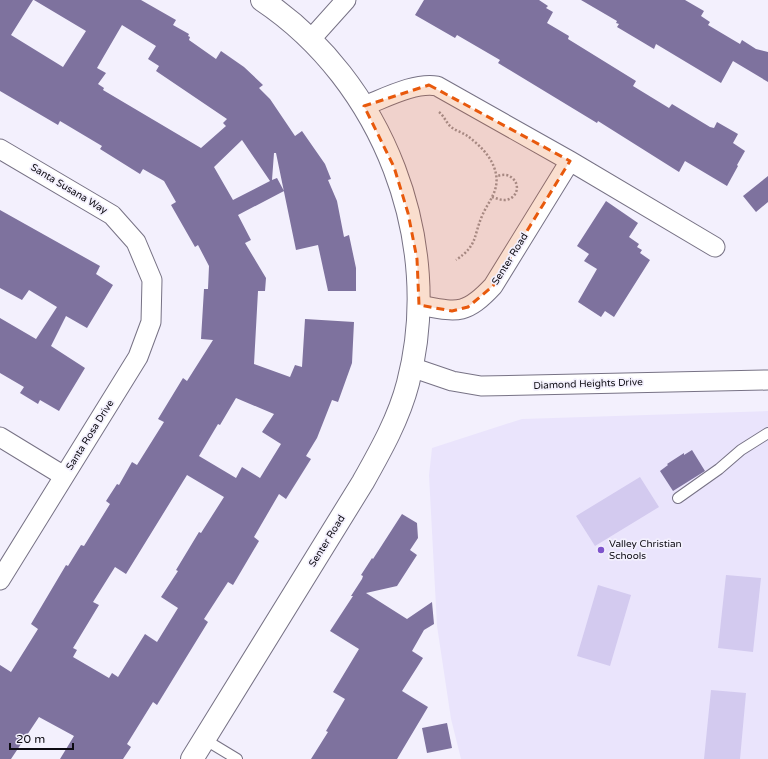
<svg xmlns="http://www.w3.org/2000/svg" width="768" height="759" font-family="'Varela Round',sans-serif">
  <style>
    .built { fill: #eae4fc }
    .green { fill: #d3caef }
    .building { fill: #7e729e; fill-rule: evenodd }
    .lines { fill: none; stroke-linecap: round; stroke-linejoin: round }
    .lane-casing { stroke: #777285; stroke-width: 12 }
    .street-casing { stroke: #777285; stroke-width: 21 }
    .secondary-casing { stroke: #777285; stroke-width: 24 }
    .path { stroke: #97949f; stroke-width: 2.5; stroke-dasharray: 2 2; stroke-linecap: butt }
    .lane { stroke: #fff; stroke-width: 10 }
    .street { stroke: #fff; stroke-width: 19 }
    .secondary { stroke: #fff; stroke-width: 22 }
    .marked { fill: #e8590c; fill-opacity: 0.2; stroke: #e8590c; stroke-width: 3; stroke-dasharray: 8 5; stroke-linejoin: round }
    .poi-dot { fill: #7e53cc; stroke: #f3f0fd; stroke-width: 1.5 }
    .labels { text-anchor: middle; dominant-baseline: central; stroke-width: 3.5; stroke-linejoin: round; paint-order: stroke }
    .street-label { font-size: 10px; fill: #0d0b12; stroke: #f3f0fd }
    .poi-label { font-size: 10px; fill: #0d0b12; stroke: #f3f0fd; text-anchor: start }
  </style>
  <rect width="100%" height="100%" fill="#f3f0fd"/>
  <path class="built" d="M 768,411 L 768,759 L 461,759 L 451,719 L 437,626 L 429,475 L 432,448 L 522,419 Z"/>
  <path class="green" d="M 640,477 L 659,507 L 595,546 L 576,516 Z
    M 726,575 L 761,578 L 753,652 L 718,648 Z
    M 598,585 L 631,595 L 610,666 L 577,656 Z
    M 711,690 L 746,693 L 740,759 L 704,759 Z"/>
  <path class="building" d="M 0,0 L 33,0 L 11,35 L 63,67 L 86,31 L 34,0 L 141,0 L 176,20 L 173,25 L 189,34 L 188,36 L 190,37 L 189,40 L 216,59 L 221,51 L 244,67 L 263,85 L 259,88 L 270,99 L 295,136 L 302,131 L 325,164 L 331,179 L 328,180 L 337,201 L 344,237 L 349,235 L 356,268 L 356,291 L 328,291 L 318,245 L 296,250 L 276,153 L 274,153 L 272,180 L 277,178 L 284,191 L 238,215 L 251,240 L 245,243 L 266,278 L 265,291 L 258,291 L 254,364 L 290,377 L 295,365 L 302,367 L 305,319 L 354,322 L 352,363 L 338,402 L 332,400 L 317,438 L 306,456 L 311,459 L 286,499 L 279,494 L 254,537 L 259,541 L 233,585 L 228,582 L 204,619 L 208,622 L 157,705 L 153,702 L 127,744 L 131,747 L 123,759 L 60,759 L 74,736 L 39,717 L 11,759 L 0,759 L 0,665 L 11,672 L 38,629 L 31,624 L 66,565 L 68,566 L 81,545 L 84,546 L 110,504 L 106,501 L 117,484 L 119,485 L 132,462 L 137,465 L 164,422 L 158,419 L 183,378 L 187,381 L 213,340 L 201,339 L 204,289 L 208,289 L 209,266 L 198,245 L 195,247 L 171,205 L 176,202 L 164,181 L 143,169 L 140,174 L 100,149 L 102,146 L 60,121 L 58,125 L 0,91 ZM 122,25 L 156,46 L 148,59 L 159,66 L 156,71 L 227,119 L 223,123 L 226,126 L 201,148 L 103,90 L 104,88 L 98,84 L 106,73 L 97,68 ZM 242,140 L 270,181 L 233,200 L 214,167 ZM 236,398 L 274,414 L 262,432 L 281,444 L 260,478 L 242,467 L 236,478 L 199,456 L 218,424 L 220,425 ZM 187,475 L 224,497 L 201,533 L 199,532 L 176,570 L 178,571 L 161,597 L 178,608 L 157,642 L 145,634 L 118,677 L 112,673 L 109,678 L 73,657 L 77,650 L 73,648 L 99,605 L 93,602 L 115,567 L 126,574 Z
    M 424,0 L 539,0 L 548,6 L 546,8 L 553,12 L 547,23 L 569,36 L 568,39 L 636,81 L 633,86 L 669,108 L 672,104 L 710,127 L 714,128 L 717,122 L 738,134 L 733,143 L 745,151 L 737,165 L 738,166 L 727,186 L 685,161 L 679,172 L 598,121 L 597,123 L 498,63 L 500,60 L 457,35 L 455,38 L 415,15 Z
    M 581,0 L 685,0 L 704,11 L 701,16 L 710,22 L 708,25 L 740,44 L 742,40 L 756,49 L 768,52 L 768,82 L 733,61 L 721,83 L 656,44 L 654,49 L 617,27 L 619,24 L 616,23 L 617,21 Z
    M 768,176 L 768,202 L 756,212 L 743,196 Z
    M 606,201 L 638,223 L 629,237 L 639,244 L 637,247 L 642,250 L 640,253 L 650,260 L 614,317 L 605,311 L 601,317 L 578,302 L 597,269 L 584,261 L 589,254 L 577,246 Z
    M 0,210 L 100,266 L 96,274 L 113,285 L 87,328 L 66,316 L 51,346 L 85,368 L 59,411 L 40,400 L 38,404 L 20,393 L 24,387 L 0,373 L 0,318 L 36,339 L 57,307 L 29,290 L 22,300 L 0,288 Z
    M 692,450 L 705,471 L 673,491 L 660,471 L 668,465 L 667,464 L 684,453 L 684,455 Z
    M 402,514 L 417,523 L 418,538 L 410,550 L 417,555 L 397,586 L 366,593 L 407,619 L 432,602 L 434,624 L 424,630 L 412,651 L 423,658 L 402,691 L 428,707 L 397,759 L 311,759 L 328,732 L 326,731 L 345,699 L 333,692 L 359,649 L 330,631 L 353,596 L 351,596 L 362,579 L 363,576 L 361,575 L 372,558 L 373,559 Z
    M 447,723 L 452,748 L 427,753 L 422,728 Z"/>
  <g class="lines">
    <g class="lane-casing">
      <path id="lane" d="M 678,498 L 719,469 L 741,450 L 768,433
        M 204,739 L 237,759"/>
    </g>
    <g class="street-casing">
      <path id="street" d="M 311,39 L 346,0
        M 364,106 C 385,98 415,82 437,86 L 570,161 L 715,247
        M 0,149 L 112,215 L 136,242 L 152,280 L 151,322 L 138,357 L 0,580
        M 419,305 C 457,312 465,316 493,286 L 570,161
        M 411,367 L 452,381 L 481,386 L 768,380
        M 0,437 L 64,476"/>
    </g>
    <g class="secondary-casing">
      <path id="secondary" d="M 192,759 L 363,482 C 381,450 399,418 408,383 C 445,241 383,81 262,0"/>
    </g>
    <path class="path" d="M 439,112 C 444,116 446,122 450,126 C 454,130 461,132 466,135 C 482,146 500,165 496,186 C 494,197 486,206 482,216 C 473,237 478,245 456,260
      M 492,197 C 496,198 500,200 504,200 C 518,200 522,182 509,176 C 506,174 501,175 497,176"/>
    <use href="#lane" class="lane"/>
    <use href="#street" class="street"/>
    <use href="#secondary" class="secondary"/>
  </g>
  <path class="marked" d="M 429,85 L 570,161 L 493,286 L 468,307 L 452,311 L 419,305 L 417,259 L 408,213 L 394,167 L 364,106 Z"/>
  <circle class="poi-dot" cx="601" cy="550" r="4"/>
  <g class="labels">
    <g class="street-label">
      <text transform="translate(69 189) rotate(31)">Santa Susana Way</text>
      <text transform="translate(510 259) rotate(-58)">Senter Road</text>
      <text transform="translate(588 384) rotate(-2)">Diamond Heights Drive</text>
      <text transform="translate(90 435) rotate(-58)">Santa Rosa Drive</text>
      <text transform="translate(327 541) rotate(-58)">Senter Road</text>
    </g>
    <g class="poi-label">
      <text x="609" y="544">Valley Christian<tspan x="609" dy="12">Schools</tspan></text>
    </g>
  </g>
  <path d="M10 743v6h63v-6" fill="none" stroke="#0d0b12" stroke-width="2"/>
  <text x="16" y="743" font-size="12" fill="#0d0b12" stroke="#f3f0fd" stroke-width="3" paint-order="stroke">20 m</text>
</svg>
